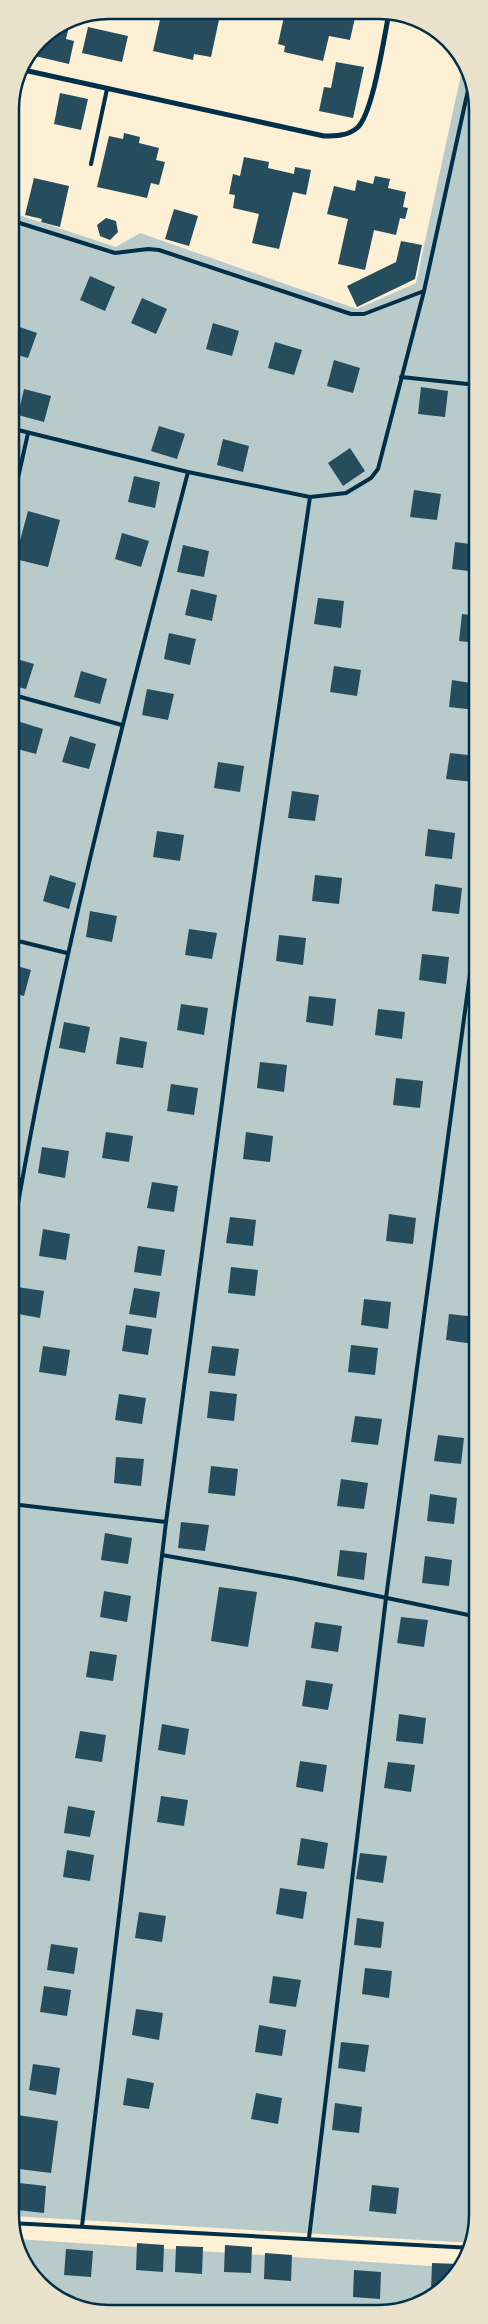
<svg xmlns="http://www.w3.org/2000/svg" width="488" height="2324" font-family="Commissioner,sans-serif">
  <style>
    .green { fill: #b9caca }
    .building { fill: #264d5e }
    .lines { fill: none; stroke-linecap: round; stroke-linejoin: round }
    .service { stroke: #003049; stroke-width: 4 }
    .minor { stroke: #003049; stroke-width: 5 }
    .rim { fill: none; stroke: #003049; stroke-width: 2.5 }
  </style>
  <rect width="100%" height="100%" fill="#fdf0d5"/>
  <path class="green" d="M 463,65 L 477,96 L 478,2221 L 473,2243 L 11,2216 L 10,212 L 116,247 L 140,233 L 357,309 L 416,283 Z
    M 16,2239 L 461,2268 L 449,2285 L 392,2313 L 89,2312 L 35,2281 Z"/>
  <path class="building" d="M 162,11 L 202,11 L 220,15 L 211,57 L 194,54 L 193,60 L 153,51 Z
    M 285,12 L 356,13 L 350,40 L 329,36 L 323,61 L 284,52 L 285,46 L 278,44 Z
    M 71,18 L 66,39 L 74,41 L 69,64 L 35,56 L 34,59 L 27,57 L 39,39 Z
    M 88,27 L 128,36 L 122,62 L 82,53 Z
    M 336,62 L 364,67 L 353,118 L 319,111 L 324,87 L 331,88 Z
    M 60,93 L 88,99 L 81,130 L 54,124 Z
    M 124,133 L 140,137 L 139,143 L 159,148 L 156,160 L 165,162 L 159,185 L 151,183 L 147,198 L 97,187 L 109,136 L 123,139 Z
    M 244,157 L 269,162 L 268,168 L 294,174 L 295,167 L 311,170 L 306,195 L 293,192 L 279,249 L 252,243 L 259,214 L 233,208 L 235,195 L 229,194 L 233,174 L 240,176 Z
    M 375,176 L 390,179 L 388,188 L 406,192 L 403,207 L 408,208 L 405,219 L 400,218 L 396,235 L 374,230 L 365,270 L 338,264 L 348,219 L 327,214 L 334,186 L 355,191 L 357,180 L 373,184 Z
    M 34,178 L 69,186 L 60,227 L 41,222 L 42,219 L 25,215 Z
    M 174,209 L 198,216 L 189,246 L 165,239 Z
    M 106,218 L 116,221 L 118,232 L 110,240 L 100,236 L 97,225 Z
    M 401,241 L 422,245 L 415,279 L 357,307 L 347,286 L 396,262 Z
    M 90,276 L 115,287 L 105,311 L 80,300 Z
    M 142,298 L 167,309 L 156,334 L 131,323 Z
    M 213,323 L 239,331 L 232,356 L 206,349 Z
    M 11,324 L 37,333 L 28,358 L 10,353 Z
    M 275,342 L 302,350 L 294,375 L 268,368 Z
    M 334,360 L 360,368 L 353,393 L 327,386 Z
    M 421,387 L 448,391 L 445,417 L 418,414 Z
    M 24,389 L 51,396 L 44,422 L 18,415 Z
    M 159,426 L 185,434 L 177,459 L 151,451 Z
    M 223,439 L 249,446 L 243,472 L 217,465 Z
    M 350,448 L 365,471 L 343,486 L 328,463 Z
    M 134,476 L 160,482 L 155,508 L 128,502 Z
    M 414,490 L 441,494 L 437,520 L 410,517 Z
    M 28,511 L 60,520 L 48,567 L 15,559 Z
    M 122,533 L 149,541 L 141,567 L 115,559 Z
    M 455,542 L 477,545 L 477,572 L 452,569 Z
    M 183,545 L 209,551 L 204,577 L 177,572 Z
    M 191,589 L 217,595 L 212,621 L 185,615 Z
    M 318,598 L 344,601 L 341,628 L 314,624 Z
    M 462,614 L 477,616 L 477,643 L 459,641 Z
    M 169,633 L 196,639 L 190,665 L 164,659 Z
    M 10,657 L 34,664 L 26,689 L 10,685 Z
    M 334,666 L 361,670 L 357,696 L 330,692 Z
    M 81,671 L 107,679 L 100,704 L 74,697 Z
    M 452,680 L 477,684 L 476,710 L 449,707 Z
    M 147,689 L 174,694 L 168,720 L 142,715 Z
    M 17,721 L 43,729 L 36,754 L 10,747 Z
    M 70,736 L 96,744 L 89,769 L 62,762 Z
    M 450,753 L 477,756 L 473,782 L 446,779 Z
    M 218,762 L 244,766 L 240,792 L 214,788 Z
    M 292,791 L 319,795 L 315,821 L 288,818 Z
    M 428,829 L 455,833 L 452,859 L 425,856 Z
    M 157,831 L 184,835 L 180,861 L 153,857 Z
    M 50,875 L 76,883 L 69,909 L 43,901 Z
    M 315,875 L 342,878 L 339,904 L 312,901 Z
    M 435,884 L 462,888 L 459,914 L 432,911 Z
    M 90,911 L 117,916 L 112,942 L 86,937 Z
    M 189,929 L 217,933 L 212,959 L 185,955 Z
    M 279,935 L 306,938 L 303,965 L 276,961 Z
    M 422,954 L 449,957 L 446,984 L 419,980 Z
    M 10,964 L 31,970 L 24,996 L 10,992 Z
    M 309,996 L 336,999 L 333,1026 L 306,1022 Z
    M 181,1004 L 208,1008 L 204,1035 L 177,1030 Z
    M 378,1009 L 405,1012 L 402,1039 L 375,1035 Z
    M 64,1022 L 90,1027 L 85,1053 L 59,1048 Z
    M 120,1037 L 147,1042 L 143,1068 L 116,1064 Z
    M 260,1062 L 287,1065 L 284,1092 L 257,1088 Z
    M 396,1078 L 423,1081 L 420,1108 L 393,1105 Z
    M 171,1084 L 198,1088 L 194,1115 L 167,1111 Z
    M 106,1132 L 133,1136 L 129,1162 L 102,1158 Z
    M 246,1132 L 273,1136 L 270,1162 L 243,1159 Z
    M 42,1147 L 69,1151 L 65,1178 L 38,1173 Z
    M 152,1182 L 178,1186 L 174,1212 L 147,1208 Z
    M 389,1214 L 416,1218 L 413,1244 L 386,1241 Z
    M 230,1217 L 256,1220 L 253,1246 L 226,1243 Z
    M 43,1229 L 70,1234 L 66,1260 L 39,1256 Z
    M 138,1246 L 165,1250 L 161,1276 L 134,1272 Z
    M 231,1267 L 258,1270 L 255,1296 L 228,1293 Z
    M 17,1287 L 44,1291 L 40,1318 L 13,1313 Z
    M 134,1288 L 160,1292 L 156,1318 L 129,1314 Z
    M 364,1299 L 391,1302 L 388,1329 L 361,1325 Z
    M 449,1314 L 476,1317 L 473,1344 L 446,1340 Z
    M 126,1325 L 152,1329 L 148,1355 L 122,1351 Z
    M 351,1345 L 378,1348 L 375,1375 L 348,1372 Z
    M 43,1346 L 70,1350 L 66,1376 L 39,1372 Z
    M 212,1346 L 239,1349 L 235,1376 L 208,1373 Z
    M 210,1391 L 237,1394 L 234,1421 L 207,1418 Z
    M 119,1394 L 146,1398 L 142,1424 L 115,1420 Z
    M 355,1416 L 382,1419 L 378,1445 L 351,1442 Z
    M 438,1435 L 464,1438 L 461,1464 L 434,1461 Z
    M 116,1457 L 144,1459 L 141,1486 L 114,1483 Z
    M 211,1466 L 238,1469 L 235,1496 L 208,1493 Z
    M 341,1479 L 368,1483 L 364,1509 L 337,1506 Z
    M 430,1494 L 457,1498 L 454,1524 L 427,1521 Z
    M 181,1522 L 209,1525 L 205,1551 L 178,1548 Z
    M 105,1533 L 132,1538 L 128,1564 L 101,1560 Z
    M 340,1550 L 367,1553 L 364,1580 L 337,1576 Z
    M 425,1556 L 452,1560 L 449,1586 L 422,1583 Z
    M 219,1587 L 257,1592 L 248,1647 L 211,1641 Z
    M 104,1591 L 131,1596 L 127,1622 L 100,1617 Z
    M 401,1617 L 428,1620 L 424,1647 L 397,1643 Z
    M 315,1622 L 342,1626 L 338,1652 L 311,1648 Z
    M 90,1651 L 117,1655 L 113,1681 L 86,1677 Z
    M 306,1680 L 333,1684 L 328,1710 L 302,1706 Z
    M 399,1714 L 426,1718 L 423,1744 L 396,1741 Z
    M 162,1724 L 189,1729 L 185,1755 L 158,1750 Z
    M 80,1731 L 106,1735 L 102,1762 L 75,1758 Z
    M 300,1761 L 327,1765 L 323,1792 L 296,1787 Z
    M 388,1762 L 415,1765 L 411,1792 L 384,1788 Z
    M 161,1796 L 188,1800 L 184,1826 L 157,1822 Z
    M 68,1806 L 95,1811 L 90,1837 L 64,1833 Z
    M 301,1838 L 328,1843 L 324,1869 L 297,1865 Z
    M 67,1850 L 94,1855 L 90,1881 L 63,1877 Z
    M 360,1853 L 387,1856 L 383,1883 L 356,1879 Z
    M 280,1888 L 307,1892 L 303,1919 L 276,1914 Z
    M 139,1912 L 166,1916 L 162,1942 L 135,1938 Z
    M 357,1918 L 384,1922 L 381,1948 L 354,1945 Z
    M 51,1944 L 78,1948 L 74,1974 L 47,1970 Z
    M 365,1968 L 392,1971 L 389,1998 L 362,1994 Z
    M 273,1976 L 301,1980 L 296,2007 L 269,2003 Z
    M 44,1986 L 71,1990 L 67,2016 L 40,2012 Z
    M 136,2009 L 163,2013 L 159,2040 L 132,2035 Z
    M 259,2025 L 286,2030 L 282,2056 L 255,2052 Z
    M 341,2042 L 369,2045 L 365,2072 L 338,2068 Z
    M 33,2064 L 60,2068 L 56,2095 L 29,2090 Z
    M 127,2078 L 154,2083 L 149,2109 L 123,2105 Z
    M 256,2093 L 282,2098 L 278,2124 L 251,2119 Z
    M 335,2103 L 362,2107 L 359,2133 L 332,2130 Z
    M 17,2115 L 58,2121 L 51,2173 L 11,2168 Z
    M 19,2183 L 46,2186 L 44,2213 L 17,2210 Z
    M 372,2185 L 399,2188 L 396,2214 L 369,2211 Z
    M 137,2243 L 164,2245 L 163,2272 L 136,2270 Z
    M 225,2245 L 252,2247 L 251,2273 L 224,2272 Z
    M 176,2246 L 203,2247 L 202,2274 L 175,2272 Z
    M 66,2249 L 93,2251 L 91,2277 L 64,2275 Z
    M 265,2253 L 292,2255 L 291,2281 L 264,2279 Z
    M 432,2263 L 459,2264 L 459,2270 L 449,2285 L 439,2290 L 431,2290 Z
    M 354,2270 L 381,2272 L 380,2299 L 353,2297 Z"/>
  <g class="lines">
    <path class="service" d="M 91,164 L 107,89
      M 10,220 L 115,253 L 148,249 L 159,250 L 351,314 L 364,314 L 424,291
      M 401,377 L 477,385
      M 10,428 L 188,472 L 310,497 L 346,493 L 371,478 L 378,469 L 424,291 L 470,81
      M 10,514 L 28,433
      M 10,694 L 122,725
      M 10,939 L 67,953
      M 11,1177 L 22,1180
      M 11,1245 C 54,984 121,728 188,472
      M 11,1504 L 166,1522
      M 162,1555 L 296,1579 L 478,1617
      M 11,2223 L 472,2248
      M 82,2226 L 166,1522 L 234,1013 L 310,497
      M 309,2238 L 386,1598 L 477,922"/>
    <path class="minor" d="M 19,69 L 324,136 C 334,136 348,136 357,128 C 373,114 384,37 389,13"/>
  </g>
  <path d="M0 0H488V2324H0ZM109 19H379A90 90 0 0 1 469 109V2215A90 90 0 0 1 379 2305H109A90 90 0 0 1 19 2215V109A90 90 0 0 1 109 19Z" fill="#e9e1ca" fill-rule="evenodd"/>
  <path class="rim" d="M109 19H379A90 90 0 0 1 469 109V2215A90 90 0 0 1 379 2305H109A90 90 0 0 1 19 2215V109A90 90 0 0 1 109 19Z"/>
</svg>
